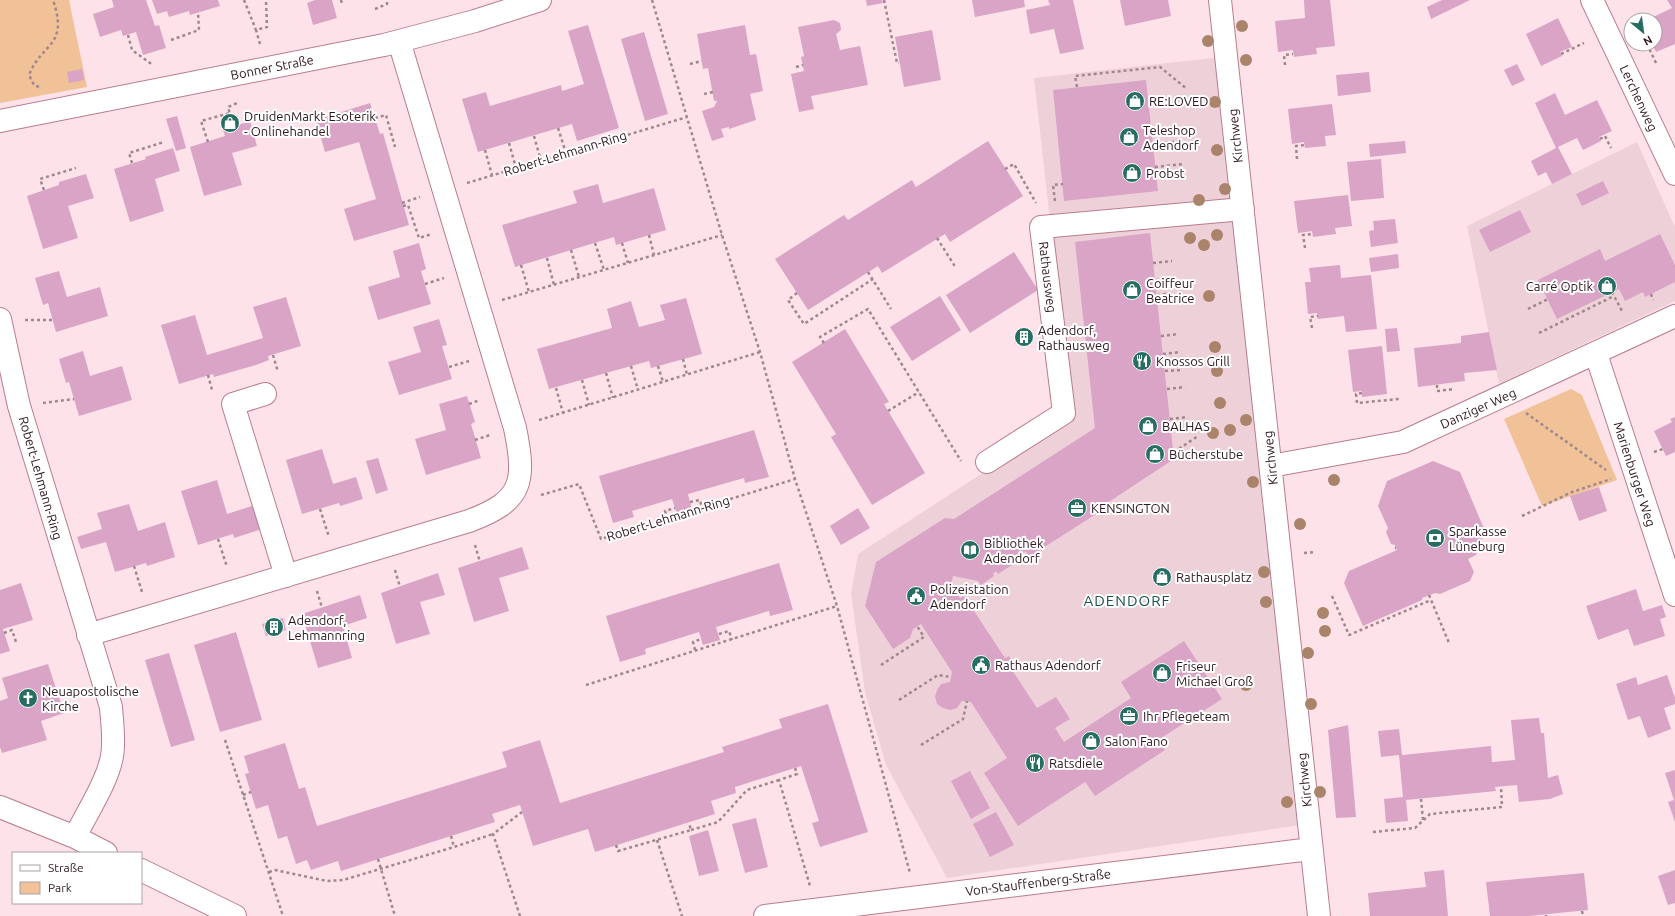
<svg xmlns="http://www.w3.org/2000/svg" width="1675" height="916" font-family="Ubuntu,sans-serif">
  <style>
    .built { fill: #eed1d8 }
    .green { fill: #f1c198 }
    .building { fill: #d9a4c5 }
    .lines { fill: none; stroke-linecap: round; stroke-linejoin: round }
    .minor-casing { stroke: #b87d8d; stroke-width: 24 }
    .path { stroke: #a0878d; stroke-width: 2.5; stroke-dasharray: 3 3; stroke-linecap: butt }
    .minor { stroke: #fff; stroke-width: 22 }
    .tree { fill: #a9846a }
    .labels { text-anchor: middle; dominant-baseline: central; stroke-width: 4; stroke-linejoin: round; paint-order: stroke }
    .street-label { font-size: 13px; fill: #2e171e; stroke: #fff }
    .poi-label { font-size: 13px; fill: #2e171e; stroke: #fff; text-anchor: start }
    .quarter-label { font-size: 15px; letter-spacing: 1px; fill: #195249; stroke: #fff }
  </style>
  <rect width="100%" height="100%" fill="#fde3e9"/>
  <path class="built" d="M 1221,57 L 1300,825 L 947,878 L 886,765 L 865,692 L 851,594 L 858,554 L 1072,415 L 1034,78 Z
    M 1637,142 L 1675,227 L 1675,301 L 1499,384 L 1467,226 Z"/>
  <path class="green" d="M 0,0 L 69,0 L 87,87 L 0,103 Z
    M 1571,389 L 1582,395 L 1617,480 L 1542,506 L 1504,419 Z"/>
  <path class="building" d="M 112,0 L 146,0 L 155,26 L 159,25 L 166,48 L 143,55 L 136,32 L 123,36 L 121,30 L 100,37 L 93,14 L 114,7 Z
    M 152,0 L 218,0 L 220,6 L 190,15 L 189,11 L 169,17 L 167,11 L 157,14 Z
    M 315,0 L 332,0 L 337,18 L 313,25 L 307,3 Z
    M 866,0 L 882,0 L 883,3 L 867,6 Z
    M 972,0 L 1024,0 L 1025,7 L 975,17 Z
    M 1048,0 L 1073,0 L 1084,49 L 1060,54 L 1054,29 L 1030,34 L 1026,10 L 1050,5 Z
    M 1120,0 L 1168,0 L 1171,16 L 1125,26 Z
    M 1304,0 L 1330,0 L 1335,46 L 1316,48 L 1317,54 L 1294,57 L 1293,50 L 1278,52 L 1275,21 L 1305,18 Z
    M 1442,0 L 1470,0 L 1431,19 L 1427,7 Z
    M 1667,0 L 1675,0 L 1675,44 L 1656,52 L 1652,44 L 1655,44 L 1655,20 L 1647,20 L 1672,8 Z
    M 1558,18 L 1572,47 L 1560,52 L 1562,56 L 1541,66 L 1526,34 Z
    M 834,20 L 840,23 L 841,30 L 836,34 L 840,50 L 860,46 L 868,85 L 811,96 L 814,109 L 799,112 L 791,74 L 804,71 L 801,57 L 804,56 L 798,27 Z
    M 588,25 L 619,128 L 577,141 L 572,124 L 478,152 L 462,99 L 486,92 L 490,106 L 561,85 L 562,91 L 584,84 L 568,31 Z
    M 745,25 L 750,55 L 756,54 L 763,91 L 750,94 L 756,120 L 729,129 L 729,127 L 721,129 L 724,137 L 712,141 L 702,111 L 714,107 L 717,101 L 714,101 L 708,68 L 703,69 L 697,34 Z
    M 932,30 L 941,80 L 904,87 L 895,37 Z
    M 644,32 L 668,114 L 645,121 L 621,39 Z
    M 1517,64 L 1525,80 L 1512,86 L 1504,70 Z
    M 82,69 L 84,80 L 69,83 L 67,72 Z
    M 1369,72 L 1371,92 L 1338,96 L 1336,75 Z
    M 1146,80 L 1158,191 L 1064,201 L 1053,90 Z
    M 1555,93 L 1565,115 L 1597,100 L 1612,131 L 1599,137 L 1601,141 L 1583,150 L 1577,138 L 1558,147 L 1572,174 L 1552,184 L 1546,172 L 1538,176 L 1531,161 L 1556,148 L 1535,103 Z
    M 370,103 L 380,134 L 383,133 L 409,225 L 354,241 L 344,209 L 376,199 L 359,142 L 325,152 L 316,120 Z
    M 1332,104 L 1336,135 L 1325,136 L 1326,146 L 1305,148 L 1304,142 L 1292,144 L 1288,109 Z
    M 177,116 L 186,148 L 176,151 L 166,119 Z
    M 235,117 L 238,125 L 250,121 L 257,146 L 232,153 L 242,185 L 204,196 L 190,147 L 225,136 L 220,121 Z
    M 988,141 L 1023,196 L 950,242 L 945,234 L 882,273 L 878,266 L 808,310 L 775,259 L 844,215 L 848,220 L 912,180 L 916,187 Z
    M 1405,141 L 1406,153 L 1370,157 L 1369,144 Z
    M 173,148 L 180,171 L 155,179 L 164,211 L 130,222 L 114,169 L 146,159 L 145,157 Z
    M 1381,159 L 1384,198 L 1351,201 L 1347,162 Z
    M 86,174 L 94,198 L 68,206 L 78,238 L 43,249 L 27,196 L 59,185 L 59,182 Z
    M 1603,181 L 1609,193 L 1582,206 L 1576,194 Z
    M 598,184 L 603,203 L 654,188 L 666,230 L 616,245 L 614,237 L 515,267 L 502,225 L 577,203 L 573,191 Z
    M 1348,195 L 1352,226 L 1335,228 L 1336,234 L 1313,237 L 1312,231 L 1298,233 L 1294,201 Z
    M 1520,210 L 1531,232 L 1490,252 L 1479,230 Z
    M 1395,219 L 1398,243 L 1371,247 L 1369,231 L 1374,230 L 1373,221 Z
    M 1150,233 L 1174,459 L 1095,511 L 1096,514 L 1029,557 L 1026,551 L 1010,562 L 1012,565 L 998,574 L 996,571 L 993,574 L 994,576 L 981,585 L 978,581 L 953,576 L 951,584 L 960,598 L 964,596 L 1005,658 L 1009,656 L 1016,667 L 1012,670 L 1037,708 L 1056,697 L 1070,719 L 1055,728 L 1064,742 L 1131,698 L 1121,682 L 1184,641 L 1222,699 L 1158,740 L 1165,750 L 1095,796 L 1085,782 L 1018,826 L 984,773 L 1007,758 L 971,702 L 962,701 L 957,708 L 950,710 L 943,708 L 937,704 L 935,697 L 937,690 L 941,684 L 950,682 L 952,672 L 921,624 L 913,629 L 910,638 L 893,649 L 865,606 L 876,562 L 945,518 L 954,519 L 1095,428 L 1075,242 Z
    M 1660,234 L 1675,265 L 1675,282 L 1645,297 L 1643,292 L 1625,301 L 1619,289 L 1557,319 L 1538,280 L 1600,249 L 1605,261 Z
    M 419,243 L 426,269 L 421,271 L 431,304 L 378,320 L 368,287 L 400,277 L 393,251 Z
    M 1014,252 L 1038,290 L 970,333 L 946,295 Z
    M 1398,254 L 1399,268 L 1371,272 L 1369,258 Z
    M 1340,265 L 1341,278 L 1371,275 L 1377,329 L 1346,332 L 1344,316 L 1318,319 L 1317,313 L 1308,314 L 1305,282 L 1311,282 L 1309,268 Z
    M 59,271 L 67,297 L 100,287 L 108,316 L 56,332 L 48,303 L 43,305 L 35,278 Z
    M 940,296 L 961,330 L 912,361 L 890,327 Z
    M 286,297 L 301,346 L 268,356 L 269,360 L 256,365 L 214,377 L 213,374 L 179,384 L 161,325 L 195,315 L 207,355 L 263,338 L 253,307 Z
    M 686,298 L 702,354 L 651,368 L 649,361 L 549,389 L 537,349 L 612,328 L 607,309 L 631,301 L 639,327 L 665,320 L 660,305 Z
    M 439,319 L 447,345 L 442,346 L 452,379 L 399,395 L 388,362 L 421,352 L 413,327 Z
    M 1397,328 L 1400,351 L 1387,352 L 1385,329 Z
    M 845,329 L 889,402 L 884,404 L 925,473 L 872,505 L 831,437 L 836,434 L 792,362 Z
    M 1026,329 L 1032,339 L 1021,346 L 1015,336 Z
    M 1489,332 L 1497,370 L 1464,373 L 1465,381 L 1418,387 L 1414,348 L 1461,343 L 1461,336 Z
    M 1382,346 L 1387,394 L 1362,397 L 1362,391 L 1353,392 L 1348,350 Z
    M 83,351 L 90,376 L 122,366 L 132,400 L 79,416 L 69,382 L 66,383 L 59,359 Z
    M 467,396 L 475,422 L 471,424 L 481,458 L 426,475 L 415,439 L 446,430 L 439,404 Z
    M 1675,417 L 1675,452 L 1666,456 L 1654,431 L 1672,422 L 1670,419 Z
    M 754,430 L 769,477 L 745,483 L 744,478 L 688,494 L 692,510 L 677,514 L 672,499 L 632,511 L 634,517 L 613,523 L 599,476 Z
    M 322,449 L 333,484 L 356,477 L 363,499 L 340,506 L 339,503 L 302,514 L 286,460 Z
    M 378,458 L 388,490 L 376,494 L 366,461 Z
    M 1433,461 L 1460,472 L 1485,531 L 1476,555 L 1468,559 L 1474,572 L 1470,581 L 1440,594 L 1435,593 L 1422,598 L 1422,600 L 1363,626 L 1344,583 L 1349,571 L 1397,550 L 1395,545 L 1391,544 L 1386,532 L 1388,528 L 1378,506 L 1387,481 Z
    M 217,480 L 227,514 L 255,505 L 262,529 L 234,538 L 233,534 L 198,545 L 181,491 Z
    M 1599,487 L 1607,511 L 1579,521 L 1570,496 Z
    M 129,504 L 138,531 L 165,522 L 175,557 L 147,566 L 146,563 L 115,572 L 106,542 L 81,549 L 77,537 L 102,529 L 97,513 Z
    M 858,508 L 870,528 L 841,545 L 830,526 Z
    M 522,547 L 529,569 L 499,578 L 509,611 L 474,622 L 458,568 Z
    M 779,563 L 793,610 L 770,616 L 769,611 L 716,627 L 720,640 L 703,645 L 699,632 L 645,649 L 646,654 L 620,662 L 606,616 Z
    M 438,573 L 445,595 L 420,602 L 430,634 L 396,644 L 381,593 Z
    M 21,583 L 33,620 L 3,629 L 10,651 L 0,654 L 0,590 Z
    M 1636,589 L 1643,611 L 1662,605 L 1666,617 L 1660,619 L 1665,636 L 1634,646 L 1628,629 L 1598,640 L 1586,606 Z
    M 360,595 L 367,618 L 343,626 L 352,658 L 318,668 L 302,614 Z
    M 283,618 L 286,630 L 266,636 L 262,624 Z
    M 236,632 L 262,720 L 220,732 L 194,645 Z
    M 169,653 L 195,740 L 171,747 L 145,660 Z
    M 48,664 L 64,713 L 41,721 L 47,740 L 2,753 L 0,747 L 0,701 L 8,698 L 2,678 Z
    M 1667,675 L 1675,698 L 1675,704 L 1664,708 L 1671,729 L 1648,738 L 1640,716 L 1628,720 L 1616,684 L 1636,677 L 1638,685 Z
    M 828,704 L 868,832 L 820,847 L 812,823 L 819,821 L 801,766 L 735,787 L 736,793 L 711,801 L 715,814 L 595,852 L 588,829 L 533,846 L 520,805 L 492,814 L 495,822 L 341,871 L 338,861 L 311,870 L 307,860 L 296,864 L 287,836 L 278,839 L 268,805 L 256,809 L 245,774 L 249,773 L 244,756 L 285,743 L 299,789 L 305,787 L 317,826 L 507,767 L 502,752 L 540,740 L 560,803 L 724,752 L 722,747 L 782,728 L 779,719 Z
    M 1539,718 L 1541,733 L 1544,733 L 1548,778 L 1558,775 L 1563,794 L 1550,799 L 1519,802 L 1517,785 L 1495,787 L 1496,791 L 1406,800 L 1408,821 L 1386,823 L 1384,799 L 1403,797 L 1399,755 L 1381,757 L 1378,731 L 1399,729 L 1402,755 L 1491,746 L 1492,762 L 1515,760 L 1511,720 Z
    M 1348,725 L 1356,817 L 1336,818 L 1328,730 Z
    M 1675,770 L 1675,822 L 1668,802 L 1674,800 L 1665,773 Z
    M 970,771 L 990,808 L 971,819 L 951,781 Z
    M 996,812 L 1014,845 L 990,857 L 973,824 Z
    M 756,818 L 768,867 L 745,873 L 732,824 Z
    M 708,830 L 719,871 L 699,876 L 689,836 Z
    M 1444,870 L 1448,916 L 1370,916 L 1368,893 L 1426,887 L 1424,872 Z
    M 1675,870 L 1675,903 L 1668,905 L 1658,876 Z
    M 1584,873 L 1588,910 L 1529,916 L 1490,916 L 1486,882 Z"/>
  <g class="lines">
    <g class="minor-casing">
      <path id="minor" d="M 1220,0 L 1319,916
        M 1592,0 L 1675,174
        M 0,121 L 384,45 L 475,21 L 540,0
        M 0,319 L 19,406 L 111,707 C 112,723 115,740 112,756 C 108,781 86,814 75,837
        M 1596,354 L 1675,595
        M 265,394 L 233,404 L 286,576
        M 987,462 L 1064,413 L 1041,227 L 1243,209
        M 1271,466 L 1403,442 L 1675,316
        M 88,635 L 469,521 C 523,501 526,482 515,428 L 399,41
        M 0,807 L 75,837 L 106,853
        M 141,870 L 235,916
        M 765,916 L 1311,849"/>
    </g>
    <path class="path" d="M 244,0 L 256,30
      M 341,0 L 342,4
      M 652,0 L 722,235 L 760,352 L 795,479 L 837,606 L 910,873
      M 884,0 L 897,63 L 899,63
      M 375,9 L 387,4 L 387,0
      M 128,35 L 132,50 L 153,65
      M 171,40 L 199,30 L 198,12
      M 260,44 L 256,30 L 267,27 L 266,0
      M 1647,44 L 1657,65
      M 1561,54 L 1584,43
      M 690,64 L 702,61
      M 1285,65 L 1284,55 L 1293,54
      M 796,67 L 803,65
      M 39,87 L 34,85 L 29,75 C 42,42 69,47 53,0
      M 1077,87 L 1075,76 L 1160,67 L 1187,89
      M 704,94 L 713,92
      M 1149,105 L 1178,102
      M 231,118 L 228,107 L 237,103
      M 375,118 L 386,115 L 395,147
      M 558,128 L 566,153
      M 1151,130 L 1180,127
      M 534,136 L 541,161
      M 1600,139 L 1605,136 L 1611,148
      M 208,142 L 201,121 L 230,113
      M 509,143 L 516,168
      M 1153,144 L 1182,141
      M 485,150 L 492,175
      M 1297,159 L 1296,146 L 1305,145
      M 132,163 L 129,153 L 164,142
      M 1155,167 L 1184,164
      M 1005,169 L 1014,164 L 1036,203
      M 467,183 L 687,117
      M 44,190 L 40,179 L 76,168
      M 1055,201 L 1053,185 L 1063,184
      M 402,203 L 420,197
      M 403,206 L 408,205 L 419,238 L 432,234
      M 649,235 L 654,255
      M 937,238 L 956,268
      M 595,243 L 604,270
      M 622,243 L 628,263
      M 1305,248 L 1303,235 L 1312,234
      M 571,250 L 579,277
      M 547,258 L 554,285
      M 1153,263 L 1172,261
      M 521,265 L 529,292
      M 868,272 L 891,309
      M 1155,280 L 1174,278
      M 425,284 L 444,278
      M 1612,292 L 1623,313
      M 797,293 L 788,300 L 804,324 L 873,279
      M 1651,294 L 1653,300
      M 1157,295 L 1175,293
      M 502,300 L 722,235
      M 1528,309 L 1548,299
      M 25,320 L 53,320
      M 1312,328 L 1310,317 L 1318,316
      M 1539,333 L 1614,296
      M 1161,336 L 1179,334
      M 824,343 L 820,337 L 868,309 L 961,461
      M 1163,354 L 1181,352
      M 273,355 L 278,372
      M 683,359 L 687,375
      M 631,366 L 638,390
      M 658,366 L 663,382
      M 449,367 L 469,361
      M 1165,371 L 1183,370
      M 606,373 L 613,398
      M 208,375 L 212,390
      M 582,380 L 589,405
      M 1437,385 L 1437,391 L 1455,389
      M 556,388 L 563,413
      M 1167,389 L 1185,387
      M 1362,393 L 1356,394 L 1357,403 L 1399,399
      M 43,403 L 74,399
      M 469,404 L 480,400
      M 888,411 L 919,392
      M 1526,413 L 1606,470
      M 1170,419 L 1188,417
      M 539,420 L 760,352
      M 475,440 L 490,435
      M 1174,452 L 1198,436
      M 1654,452 L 1663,449
      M 541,495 L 579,484 L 601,539 L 795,479
      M 690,502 L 700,500 L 702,508
      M 320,509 L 329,537
      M 1522,516 L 1572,492 L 1611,479
      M 668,519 L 665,511 L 675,508
      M 218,539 L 227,567
      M 475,545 L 480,562
      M 1395,548 L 1396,548
      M 1304,553 L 1315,552
      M 134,566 L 142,592
      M 395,570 L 400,587
      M 317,591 L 322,608
      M 957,594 L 968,588 L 973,596
      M 1429,595 L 1449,643
      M 1332,596 L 1349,635 L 1431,600
      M 4,633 L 12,630 L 16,642
      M 719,634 L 729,631 L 732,640
      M 695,650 L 693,642 L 701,639
      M 881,665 L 924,637 L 917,626
      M 586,685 L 837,606
      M 899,700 L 938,675 L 951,677
      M 225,740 L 283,916
      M 921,745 L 963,719 L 967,701
      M 795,768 L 797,774 L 779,780 L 810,886
      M 243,795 L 251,792
      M 1421,799 L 1423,820
      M 691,830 L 718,822 L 747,790 L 779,780
      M 1373,832 L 1415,828 L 1430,814 L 1502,807 L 1501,787
      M 451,836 L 454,847 L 493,834
      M 657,840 L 682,916
      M 616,845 L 618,851 L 691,830 L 689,823
      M 378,859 L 395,916
      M 269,872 L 275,870 L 327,881 L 343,880 L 454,847
      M 1582,911 L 1583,916
      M 1546,915 L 1546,916
      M 520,916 L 493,834 L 522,812"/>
    <use href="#minor" class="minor"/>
  </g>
  <g class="tree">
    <circle cx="1242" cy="26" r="6"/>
    <circle cx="1208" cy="41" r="6"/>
    <circle cx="1246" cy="60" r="6"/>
    <circle cx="1215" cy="102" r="6"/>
    <circle cx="1217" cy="150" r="6"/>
    <circle cx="1225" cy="189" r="6"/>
    <circle cx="1199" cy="200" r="6"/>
    <circle cx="1217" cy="235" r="6"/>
    <circle cx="1190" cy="238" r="6"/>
    <circle cx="1204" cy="245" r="6"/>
    <circle cx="1209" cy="296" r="6"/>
    <circle cx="1215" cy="347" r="6"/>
    <circle cx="1217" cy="371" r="6"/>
    <circle cx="1220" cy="403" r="6"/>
    <circle cx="1246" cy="420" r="6"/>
    <circle cx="1230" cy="430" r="6"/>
    <circle cx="1213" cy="433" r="6"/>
    <circle cx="1334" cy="480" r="6"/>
    <circle cx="1253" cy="482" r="6"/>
    <circle cx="1300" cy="524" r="6"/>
    <circle cx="1264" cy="572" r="6"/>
    <circle cx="1266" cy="602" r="6"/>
    <circle cx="1323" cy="613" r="6"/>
    <circle cx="1325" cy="631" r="6"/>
    <circle cx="1308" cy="653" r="6"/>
    <circle cx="1246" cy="685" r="6"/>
    <circle cx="1311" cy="704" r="6"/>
    <circle cx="1320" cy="792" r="6"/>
    <circle cx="1287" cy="802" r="6"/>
  </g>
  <defs>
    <g id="shop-disc" transform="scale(1)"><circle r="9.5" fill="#266d62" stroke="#fff"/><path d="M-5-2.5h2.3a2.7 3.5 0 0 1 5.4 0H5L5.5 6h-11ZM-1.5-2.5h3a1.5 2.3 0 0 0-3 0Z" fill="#fff"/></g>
    <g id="building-disc" transform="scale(1)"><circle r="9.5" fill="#266d62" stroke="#fff"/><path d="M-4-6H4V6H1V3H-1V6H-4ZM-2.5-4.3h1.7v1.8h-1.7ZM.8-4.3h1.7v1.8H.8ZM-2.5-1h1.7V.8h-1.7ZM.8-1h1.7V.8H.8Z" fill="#fff"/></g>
    <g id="restaurant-disc" transform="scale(1)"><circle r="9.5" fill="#266d62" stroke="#fff"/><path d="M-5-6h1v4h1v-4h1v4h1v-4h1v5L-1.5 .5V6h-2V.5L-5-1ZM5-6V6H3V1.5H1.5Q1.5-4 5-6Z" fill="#fff"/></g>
    <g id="office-disc" transform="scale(1)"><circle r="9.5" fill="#266d62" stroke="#fff"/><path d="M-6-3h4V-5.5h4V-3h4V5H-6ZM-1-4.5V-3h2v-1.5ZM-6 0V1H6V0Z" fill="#fff"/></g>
    <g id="bank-disc" transform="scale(1)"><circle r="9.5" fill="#266d62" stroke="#fff"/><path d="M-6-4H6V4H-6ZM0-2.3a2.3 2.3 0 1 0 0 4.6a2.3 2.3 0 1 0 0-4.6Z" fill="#fff"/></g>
    <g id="library-disc" transform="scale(1)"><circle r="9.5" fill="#266d62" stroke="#fff"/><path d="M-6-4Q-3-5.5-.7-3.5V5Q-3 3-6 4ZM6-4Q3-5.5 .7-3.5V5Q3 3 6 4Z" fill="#fff"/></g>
    <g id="civic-disc" transform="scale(1)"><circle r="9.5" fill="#266d62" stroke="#fff"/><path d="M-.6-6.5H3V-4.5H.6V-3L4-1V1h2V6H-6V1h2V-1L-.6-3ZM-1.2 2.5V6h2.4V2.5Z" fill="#fff"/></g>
    <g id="church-disc" transform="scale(1)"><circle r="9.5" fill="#266d62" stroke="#fff"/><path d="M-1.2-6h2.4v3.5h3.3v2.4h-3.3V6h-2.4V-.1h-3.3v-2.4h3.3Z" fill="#fff"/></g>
  </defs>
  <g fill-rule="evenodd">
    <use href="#shop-disc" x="1135" y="101"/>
    <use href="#shop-disc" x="230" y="123"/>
    <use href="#shop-disc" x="1129" y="137"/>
    <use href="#shop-disc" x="1132" y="173"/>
    <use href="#shop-disc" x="1607" y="286"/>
    <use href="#shop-disc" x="1132" y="290"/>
    <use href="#building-disc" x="1024" y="337"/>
    <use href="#restaurant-disc" x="1142" y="361"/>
    <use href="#shop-disc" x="1148" y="426"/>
    <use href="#shop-disc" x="1155" y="454"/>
    <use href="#office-disc" x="1077" y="508"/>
    <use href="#bank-disc" x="1435" y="538"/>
    <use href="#library-disc" x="970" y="550"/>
    <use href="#shop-disc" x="1162" y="577"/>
    <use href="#civic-disc" x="916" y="596"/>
    <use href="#building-disc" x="274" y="627"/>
    <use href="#civic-disc" x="981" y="665"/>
    <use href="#shop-disc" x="1162" y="673"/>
    <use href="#church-disc" x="28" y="698"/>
    <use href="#office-disc" x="1129" y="716"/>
    <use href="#shop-disc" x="1091" y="741"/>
    <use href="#restaurant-disc" x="1035" y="763"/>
  </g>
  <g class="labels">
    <g class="street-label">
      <text transform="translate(272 67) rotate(-11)">Bonner Straße</text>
      <text transform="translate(1639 98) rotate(65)">Lerchenweg</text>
      <text transform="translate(1235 136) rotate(-96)">Kirchweg</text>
      <text transform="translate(565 153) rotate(-17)">Robert-Lehmann-Ring</text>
      <text transform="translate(1048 277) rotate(83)">Rathausweg</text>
      <text transform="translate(1478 408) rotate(-24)">Danziger Weg</text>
      <text transform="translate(1270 458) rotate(-96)">Kirchweg</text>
      <text transform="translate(1635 474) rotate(72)">Marienburger Weg</text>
      <text transform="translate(41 478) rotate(74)">Robert-Lehmann-Ring</text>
      <text transform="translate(668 518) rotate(-17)">Robert-Lehmann-Ring</text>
      <text transform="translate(1304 780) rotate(-96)">Kirchweg</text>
      <text transform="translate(1038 882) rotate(-7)">Von-Stauffenberg-Straße</text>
    </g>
    <g class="poi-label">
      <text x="1149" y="101">RE:LOVED</text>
      <text x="244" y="116">DruidenMarkt Esoterik<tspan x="244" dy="15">- Onlinehandel</tspan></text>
      <text x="1143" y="130">Teleshop<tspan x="1143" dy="15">Adendorf</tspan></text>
      <text x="1146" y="173">Probst</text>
      <text x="1146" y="283">Coiffeur<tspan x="1146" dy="15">Beatrice</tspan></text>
      <text x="1593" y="286" text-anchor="end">Carré Optik</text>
      <text x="1038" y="330">Adendorf,<tspan x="1038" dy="15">Rathausweg</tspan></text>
      <text x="1156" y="361">Knossos Grill</text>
      <text x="1162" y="426">BALHAS</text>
      <text x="1169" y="454">Bücherstube</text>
      <text x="1091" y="508">KENSINGTON</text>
      <text x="1449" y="531">Sparkasse<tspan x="1449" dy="15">Lüneburg</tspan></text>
      <text x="984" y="543">Bibliothek<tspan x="984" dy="15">Adendorf</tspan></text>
      <text x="1176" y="577">Rathausplatz</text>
      <text x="930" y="589">Polizeistation<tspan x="930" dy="15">Adendorf</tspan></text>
      <text x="288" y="620">Adendorf,<tspan x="288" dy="15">Lehmannring</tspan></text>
      <text x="995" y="665">Rathaus Adendorf</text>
      <text x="1176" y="666">Friseur<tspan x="1176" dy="15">Michael Groß</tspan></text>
      <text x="42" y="691">Neuapostolische<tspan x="42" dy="15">Kirche</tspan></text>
      <text x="1143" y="716">Ihr Pflegeteam</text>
      <text x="1105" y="741">Salon Fano</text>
      <text x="1049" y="763">Ratsdiele</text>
    </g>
    <g class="quarter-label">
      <text x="1127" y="600">ADENDORF</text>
    </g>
  </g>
  <rect x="12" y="852" width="130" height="52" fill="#ffffff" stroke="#aba2a5"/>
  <rect x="20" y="865" width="20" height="6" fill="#ffffff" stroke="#aba2a5"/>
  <text x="48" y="872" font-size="12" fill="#2e171e">Straße</text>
  <rect x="20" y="882" width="20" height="12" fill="#f1c198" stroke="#aba2a5"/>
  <text x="48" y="892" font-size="12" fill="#2e171e">Park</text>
  <g transform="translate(1643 32) rotate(151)"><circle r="19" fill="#ffffff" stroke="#aba2a5"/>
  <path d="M0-3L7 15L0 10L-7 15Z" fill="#266d62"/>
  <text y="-6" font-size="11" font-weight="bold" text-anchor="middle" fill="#2e171e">N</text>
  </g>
</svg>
